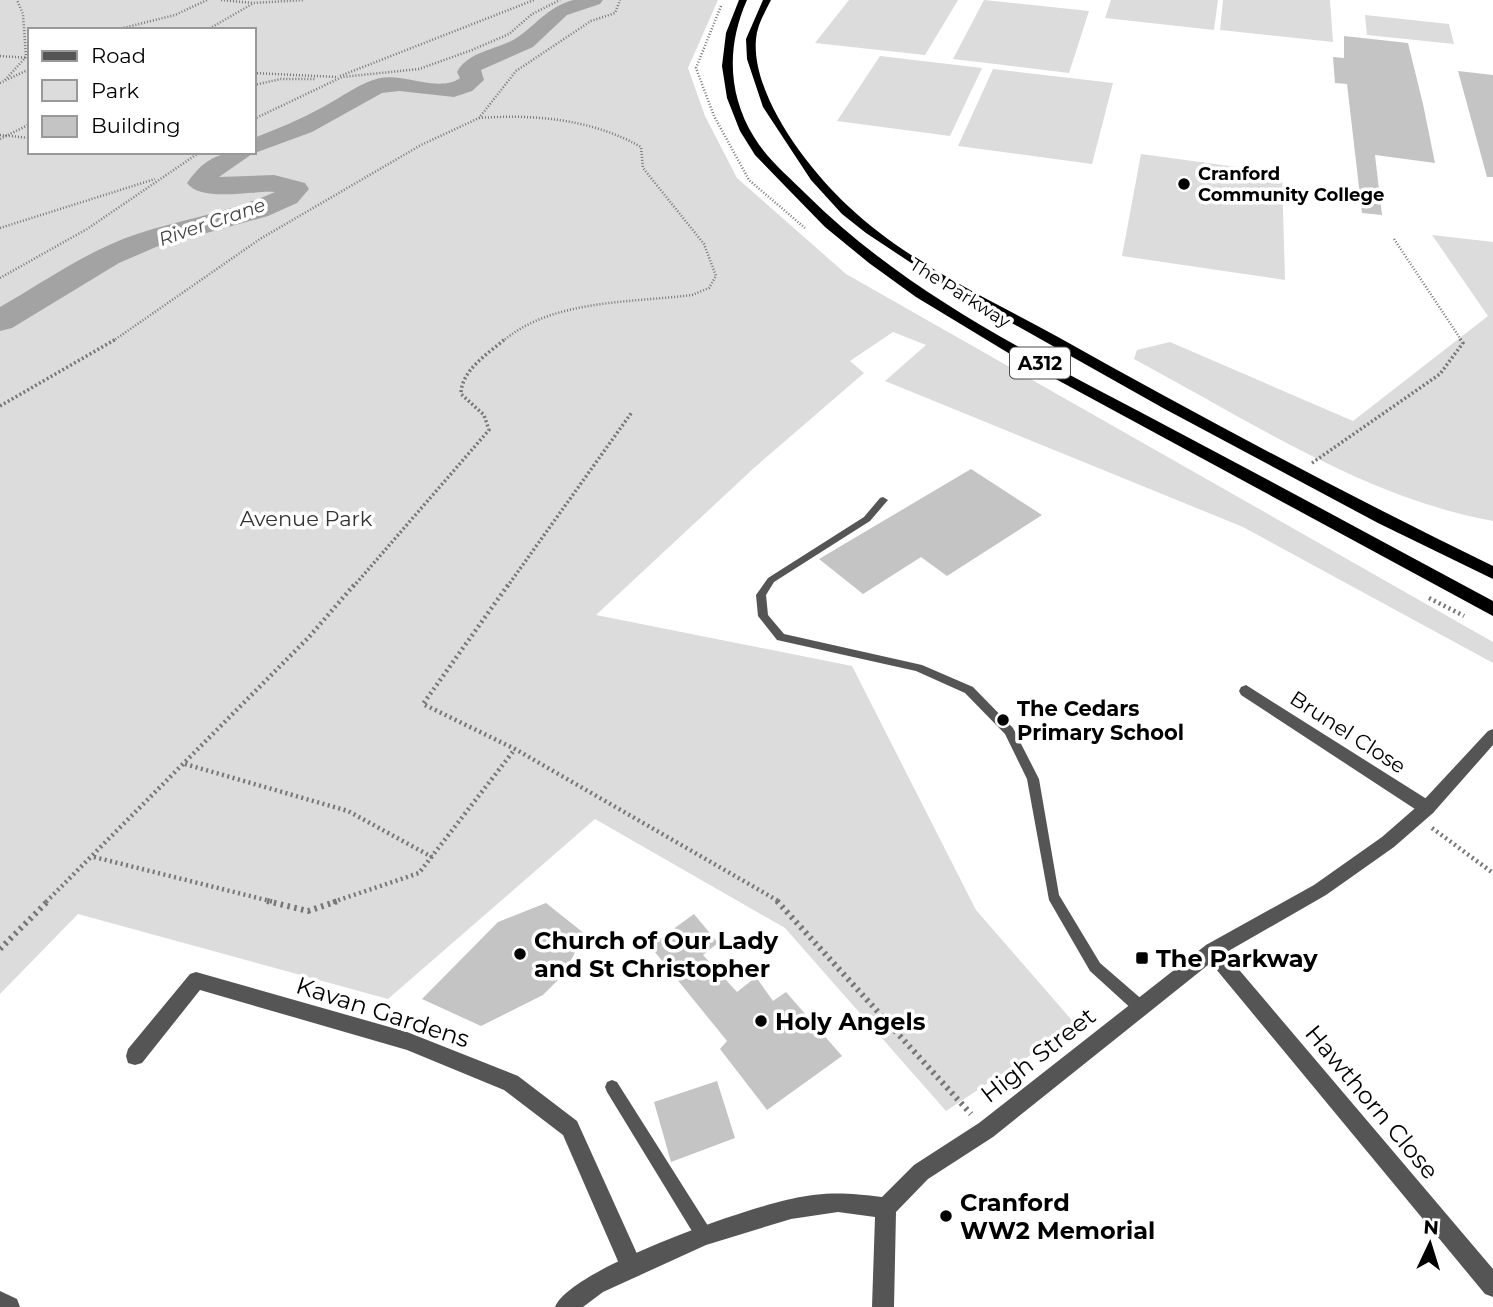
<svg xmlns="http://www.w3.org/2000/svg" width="1493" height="1307" font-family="Montserrat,sans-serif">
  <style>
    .green { fill: #dcdcdc; fill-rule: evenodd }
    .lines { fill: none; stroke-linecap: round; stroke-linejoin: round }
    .river { fill: #a3a3a3; fill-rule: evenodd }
    .building { fill: #c4c4c4 }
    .path-far3 { stroke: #777; stroke-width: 2.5; stroke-dasharray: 1 2; stroke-linecap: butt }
    .path-far2 { stroke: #777; stroke-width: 3.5; stroke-dasharray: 2 2.5; stroke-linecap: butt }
    .path-far1 { stroke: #777; stroke-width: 4.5; stroke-dasharray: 2 3.5; stroke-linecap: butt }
    .path { stroke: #777; stroke-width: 6; stroke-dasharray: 2.5 4.5; stroke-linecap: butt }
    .service { fill: #555; fill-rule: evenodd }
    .minor { fill: #555; fill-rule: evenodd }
    .tertiary { fill: #555; fill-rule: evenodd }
    .trunk { fill: #000; fill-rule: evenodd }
    .poi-dot { fill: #000; stroke: #fff; stroke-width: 2.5 }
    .labels { text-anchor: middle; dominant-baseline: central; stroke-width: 7; stroke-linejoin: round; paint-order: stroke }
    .far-poi-label { font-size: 18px; font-weight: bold; fill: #000; stroke: #fff; text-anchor: start }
    .far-street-label { font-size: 18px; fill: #000; stroke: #fff }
    .far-water-label { font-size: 19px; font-style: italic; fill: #444; stroke: #fff }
    .shield { fill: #fff; stroke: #4c4c4c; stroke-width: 2 }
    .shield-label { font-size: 19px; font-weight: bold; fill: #000 }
    .park-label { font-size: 21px; fill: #333; stroke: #fff }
    .poi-label { font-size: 21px; font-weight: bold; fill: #000; stroke: #fff; text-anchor: start }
    .street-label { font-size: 21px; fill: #000; stroke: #fff }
    .near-poi-label { font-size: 24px; font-weight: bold; fill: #000; stroke: #fff; text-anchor: start }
    .near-street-label { font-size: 24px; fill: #000; stroke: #fff }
  </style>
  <rect width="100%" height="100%" fill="#fff"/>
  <path class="green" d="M 0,0 L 718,0 L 688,68 L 705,116 L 737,178 L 846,274 L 1493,642 L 1493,663 L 1243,527 L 885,381 L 926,345 L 893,332 L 850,361 L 864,373 L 754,468 L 596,615 L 852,666 L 976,910 L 1076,1025 L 946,1111 L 785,928 L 595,819 L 388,999 L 78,914 L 0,994 ZM 30,30 L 254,30 L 254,152 L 30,152 Z
    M 849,0 L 958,0 L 925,55 L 815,43 Z
    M 984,0 L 1089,11 L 1069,73 L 953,59 Z
    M 1111,0 L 1218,0 L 1214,30 L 1105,18 Z
    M 1223,0 L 1330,0 L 1333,42 L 1220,30 Z
    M 1365,15 L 1449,24 L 1454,44 L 1367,35 Z
    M 880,56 L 982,68 L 950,136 L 837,121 Z
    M 993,69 L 1113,83 L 1092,164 L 958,146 Z
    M 1141,154 L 1282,173 L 1285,280 L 1122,256 Z
    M 1432,235 L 1493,242 L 1493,521 C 1365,498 1248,420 1134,359 L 1137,350 L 1170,342 L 1353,421 L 1488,316 Z"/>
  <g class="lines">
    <path class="river" d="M 573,0 L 603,0 L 600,4 L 567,15 L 533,47 L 481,70 L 484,80 L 472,91 L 454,97 L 399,91 L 382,93 L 312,132 L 252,154 L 219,177 L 274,175 L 305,183 L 309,189 L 297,203 L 268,216 L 156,247 L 119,263 L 12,328 L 0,331 L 0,307 C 44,282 88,250 137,234 C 183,219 231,212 275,192 C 253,190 201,203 187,183 C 207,155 221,152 254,152 L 254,138 C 277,129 301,119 323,107 C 342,97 359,83 380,78 C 405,73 439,93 460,78 L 457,72 C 469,50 499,50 518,37 C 539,22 547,8 573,0 Z"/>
  </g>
  <path class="building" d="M 1344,36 L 1408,43 L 1423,104 L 1435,163 L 1375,155 L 1382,215 L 1362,213 L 1347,84 L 1335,83 L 1333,57 L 1344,58 Z
    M 1458,71 L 1493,75 L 1493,177 L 1487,177 Z
    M 971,469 L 1042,515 L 947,576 L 921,557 L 863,594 L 819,559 Z
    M 546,903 L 585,934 L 563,975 L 543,995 L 481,1026 L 422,999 L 498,922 Z
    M 694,914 L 718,943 L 703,955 L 737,992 L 756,977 L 773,1001 L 786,992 L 842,1056 L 767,1110 L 720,1049 L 727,1041 L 650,946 Z
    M 717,1081 L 735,1138 L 671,1162 L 654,1102 Z"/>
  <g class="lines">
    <path class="path-far3" d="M 221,0 L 253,3 L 304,0
      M 721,6 L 696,68 L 714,116 L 749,180 L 805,228
      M 115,30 L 175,15 L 207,0
      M 207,30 L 252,4
      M 0,56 L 30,58
      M 254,73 L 337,77
      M 340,76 L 534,0
      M 5,80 L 26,57 L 23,14 L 17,0
      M 0,83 L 30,69
      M 254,85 L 281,79 L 316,79
      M 479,118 C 534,114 592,119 641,147 L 643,168 L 704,244 L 716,276 L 709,288 L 692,295 C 630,303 553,299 503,341
      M 254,119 L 342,77 L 419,69 L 472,50 L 509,34 L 532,14 L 560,0
      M 0,135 L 30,138
      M 0,139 L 30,124
      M 0,228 L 155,179
      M 1394,239 L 1462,341
      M 0,278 L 87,229 L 200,152
      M 113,341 L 260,239 L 421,145 L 479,118 L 516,71 L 591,21 L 615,13 L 620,0"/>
    <path class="path-far2" d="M 0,406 L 116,339
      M 1312,463 L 1440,374 L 1463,343 L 1460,339
      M 353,587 L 489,430 L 484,415 L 461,394 C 461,370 489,353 505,339
      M 507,587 L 632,412"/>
    <path class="path-far1" d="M 508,585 L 423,704 L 515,749 L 780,902
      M 1429,598 L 1464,616
      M 185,764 L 348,811 L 432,857
      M 1432,828 L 1493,873
      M 94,857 L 274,902
      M 46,902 L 309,637 L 354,585
      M 333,902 L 419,873 L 515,749"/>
    <path class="path" d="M 267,901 L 308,911 L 338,901
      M 777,901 L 971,1114
      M 0,949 L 48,901"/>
    <path class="service" d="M 883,497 L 888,500 L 870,521 L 774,582 L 766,595 L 768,615 L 784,634 L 922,665 L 973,687 L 1013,728 L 1039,779 L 1059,895 L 1100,963 L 1145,1002 L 1147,1007 L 1145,1012 L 1140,1014 L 1135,1012 L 1090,971 L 1049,900 L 1027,779 L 1005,734 L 965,693 L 916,671 L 777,640 L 758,616 L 756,595 L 768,578 L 864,517 L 880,498 Z
      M 612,1080 L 617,1082 L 710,1229 L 712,1235 L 710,1241 L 704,1243 L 698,1241 L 607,1092 L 605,1087 L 607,1082 Z"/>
    <path class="minor" d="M 1246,685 L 1433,803 L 1435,808 L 1433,813 L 1427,815 L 1421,813 L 1241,695 L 1239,691 L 1241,687 Z
      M 1212,943 L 1218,945 L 1493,1269 L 1493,1297 L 1485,1294 L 1206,957 L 1203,951 L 1206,945 Z
      M 196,972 L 407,1032 L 518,1076 L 577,1121 L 643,1267 L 640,1275 L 632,1278 L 624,1275 L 563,1135 L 504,1090 L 407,1050 L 200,990 L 142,1063 L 135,1065 L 128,1063 L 126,1056 L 128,1049 L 190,974 Z
      M 0,1291 L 17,1299 L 20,1307 L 0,1307 Z"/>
    <path class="tertiary" d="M 1493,729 L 1493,745 L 1433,813 L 1394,847 L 1326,895 L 1218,957 L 993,1137 L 928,1179 L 896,1212 L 894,1307 L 872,1307 L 875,1217 L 838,1212 L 791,1219 L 706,1245 L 603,1292 L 583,1307 L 555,1307 C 571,1268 747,1208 791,1199 C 826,1191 848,1193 882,1197 L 914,1165 L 979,1123 L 1206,945 L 1314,885 L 1382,837 L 1421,803 L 1488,731 Z"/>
    <path class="trunk" d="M 739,0 L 747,0 C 727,45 727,93 754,137 C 767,159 789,177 807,195 C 912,299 1047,362 1176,431 C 1282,487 1387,544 1493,601 L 1493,616 L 1015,357 L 916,297 L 869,263 L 825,227 L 785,186 L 755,155 L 740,131 L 727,98 L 722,66 L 726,33 Z
      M 763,0 L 771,0 C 765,12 757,25 756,39 C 751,95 809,170 848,206 C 907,262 987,298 1058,337 C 1201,417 1345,494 1493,566 L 1493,579 L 1378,523 L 1163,408 L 946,286 L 866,233 L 842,214 L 811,180 L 763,107 L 747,59 L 746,39 Z"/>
  </g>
  <g class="poi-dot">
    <circle cx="1184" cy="184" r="7"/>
    <circle cx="1003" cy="720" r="7"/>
    <circle cx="520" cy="954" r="7"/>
    <rect x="1135" y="951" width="14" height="14" rx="3.5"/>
    <circle cx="761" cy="1021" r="7"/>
    <circle cx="946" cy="1216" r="7"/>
  </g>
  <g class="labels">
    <g class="far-poi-label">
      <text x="1198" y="174">Cranford<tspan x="1198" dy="21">Community College</tspan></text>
    </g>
    <g class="far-street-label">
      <text transform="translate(960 293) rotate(32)">The Parkway</text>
    </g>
    <g class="far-water-label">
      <text transform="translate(212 222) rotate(-19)">River Crane</text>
    </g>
    <rect class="shield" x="1010" y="347.5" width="60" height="31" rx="5"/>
    <g class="shield-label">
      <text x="1040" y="363">A312</text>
    </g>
    <g class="park-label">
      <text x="306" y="518">Avenue Park</text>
    </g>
    <g class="poi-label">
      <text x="1017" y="708">The Cedars<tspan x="1017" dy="24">Primary School</tspan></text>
    </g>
    <g class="street-label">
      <text transform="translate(1348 732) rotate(33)">Brunel Close</text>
    </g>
    <g class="near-poi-label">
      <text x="534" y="940">Church of Our Lady<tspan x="534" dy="28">and St Christopher</tspan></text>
      <text x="1156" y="958">The Parkway</text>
      <text x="775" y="1021">Holy Angels</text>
      <text x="960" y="1202">Cranford<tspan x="960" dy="28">WW2 Memorial</tspan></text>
    </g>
    <g class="near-street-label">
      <text transform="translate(383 1012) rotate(18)">Kavan Gardens</text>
      <text transform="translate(1038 1055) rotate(-38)">High Street</text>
      <text transform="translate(1372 1102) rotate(50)">Hawthorn Close</text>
    </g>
  </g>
  <rect x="28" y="28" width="228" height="126" fill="#ffffff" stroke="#999999" stroke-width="2"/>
  <rect x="42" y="51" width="35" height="10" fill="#555555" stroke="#999999" stroke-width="2"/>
  <text x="91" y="63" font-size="21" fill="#000000">Road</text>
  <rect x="42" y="80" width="35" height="21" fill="#dcdcdc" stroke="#999999" stroke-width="2"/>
  <text x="91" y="98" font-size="21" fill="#000000">Park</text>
  <rect x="42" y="116" width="35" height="21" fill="#c4c4c4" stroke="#999999" stroke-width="2"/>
  <text x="91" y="133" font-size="21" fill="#000000">Building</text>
  <g transform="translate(1430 1244) rotate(4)" stroke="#ffffff" stroke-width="5" paint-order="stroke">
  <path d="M0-5L12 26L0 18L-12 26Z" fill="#000000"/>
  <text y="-10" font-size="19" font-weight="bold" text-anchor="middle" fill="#000000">N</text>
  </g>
</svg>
